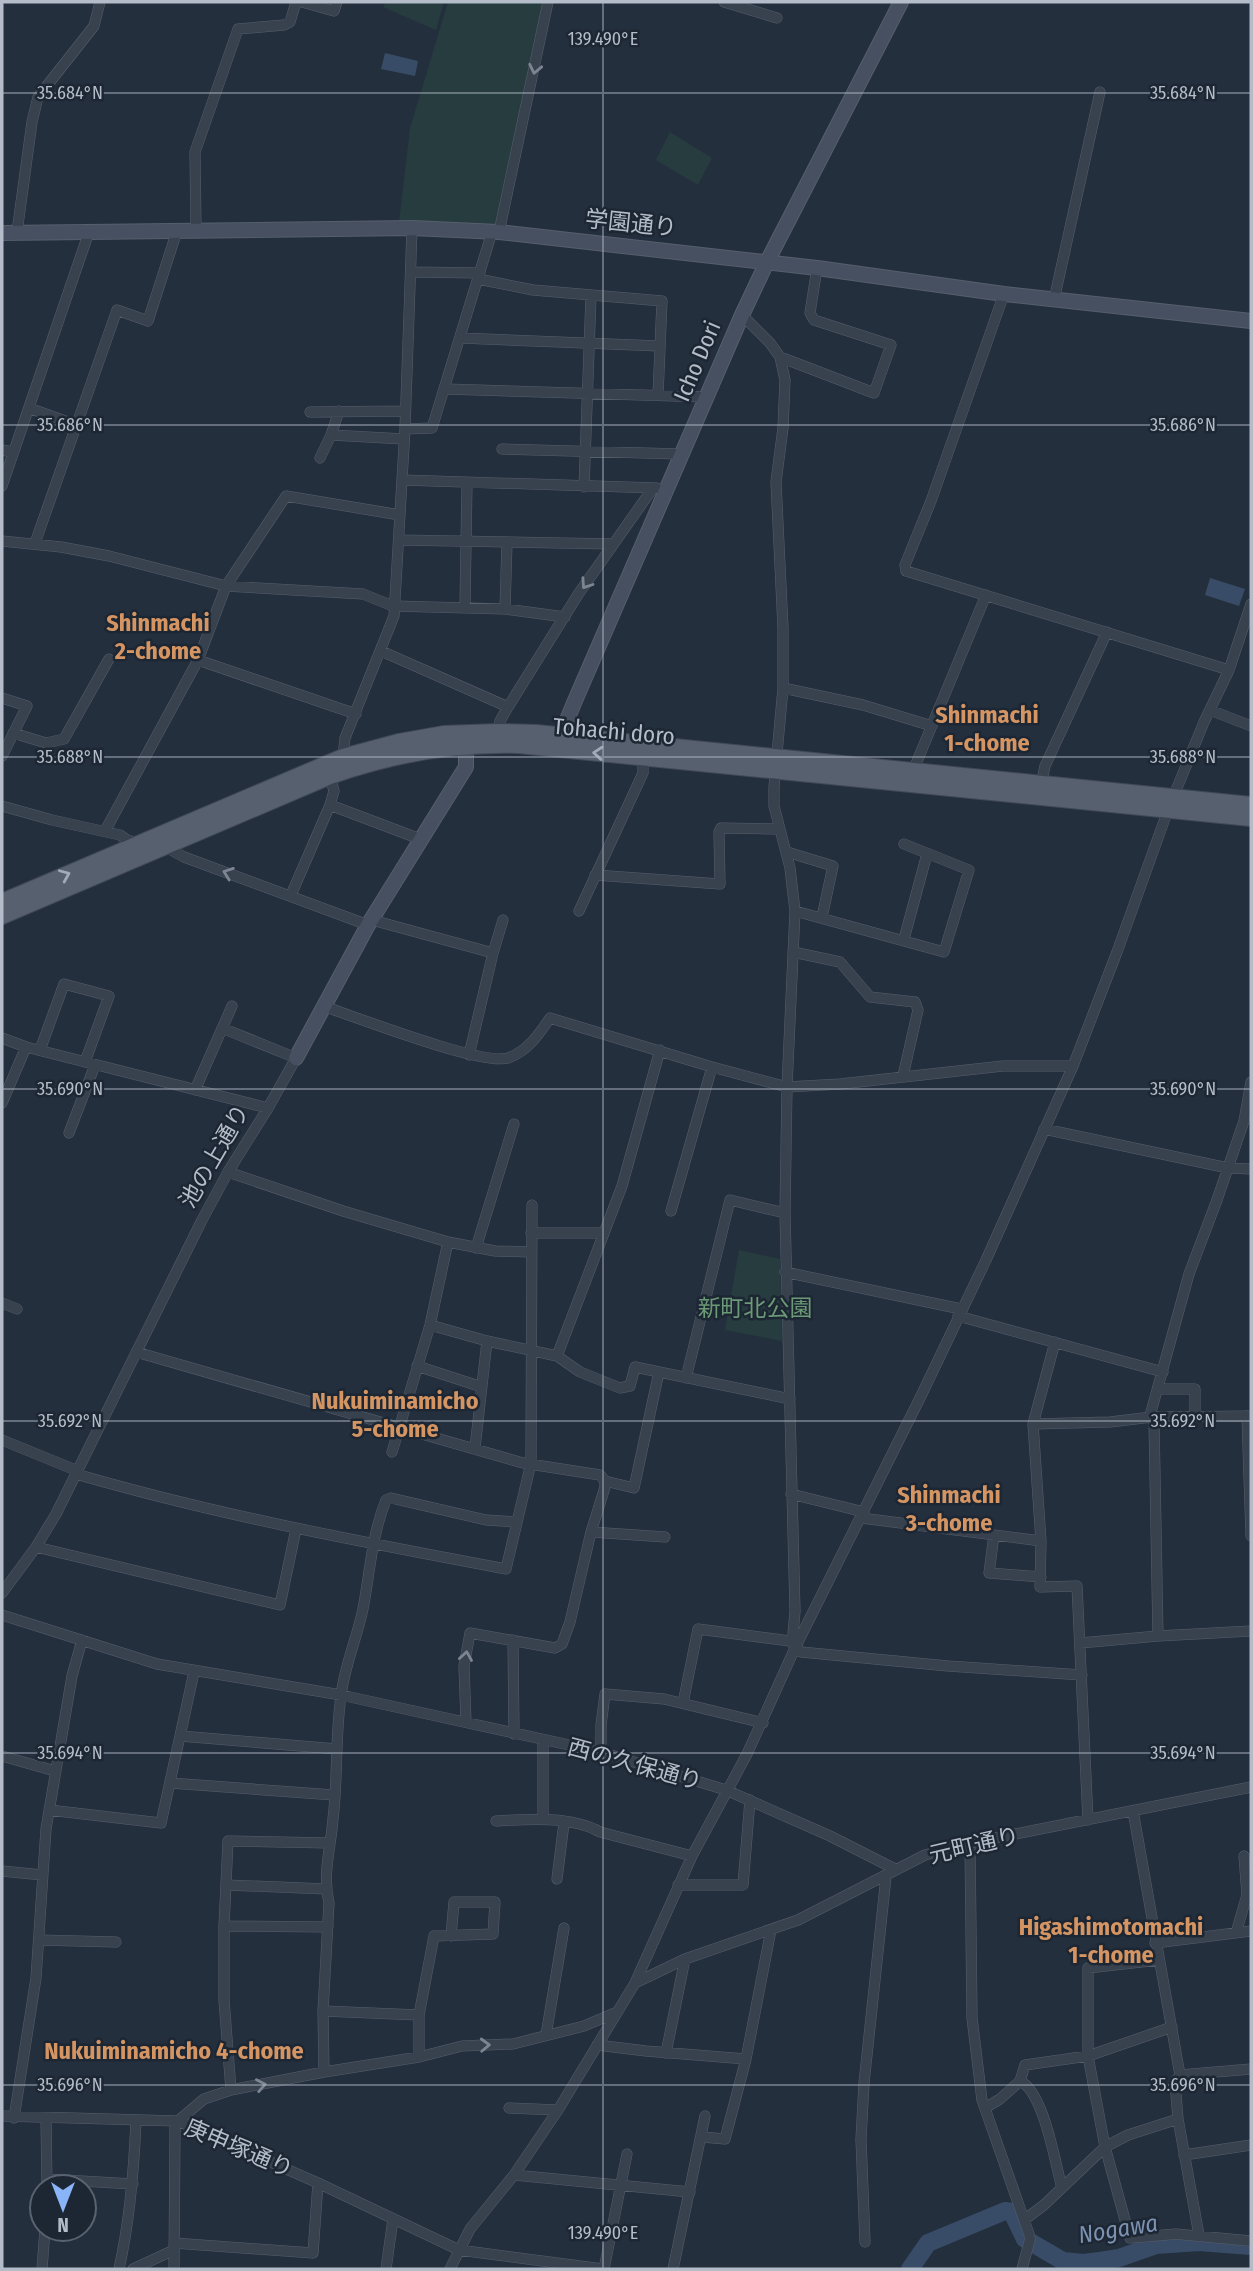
<svg xmlns="http://www.w3.org/2000/svg" width="1253" height="2271" font-family="'Fira Sans Condensed','Noto Sans JP',sans-serif">
  <style>
    .green { fill: #263c3f }
    .water { fill: #394c67 }
    .lines { fill: none; stroke-linecap: round; stroke-linejoin: round }
    .river { stroke: #394c67; stroke-width: 18 }
    .street-casing { stroke: #565f6c; stroke-width: 11 }
    .secondary-casing { stroke: #565f6c; stroke-width: 16 }
    .primary-casing { stroke: #414a57; stroke-width: 18 }
    .street { stroke: #38414e; stroke-width: 10 }
    .secondary { stroke: #465061; stroke-width: 14 }
    .primary { stroke: #56606e; stroke-width: 16 }
    .oneway { stroke: #7c8592 }
    .oneway2 { stroke: #a1aab7 }
    .ticks { fill: none; stroke: #b4bcc9; stroke-width: 2; stroke-opacity: 0.45 }
    .labels { text-anchor: middle; dominant-baseline: central; stroke-width: 5; stroke-linejoin: round; paint-order: stroke }
    .street-label { font-size: 23px; fill: #b4bcc9; stroke: #1d2633 }
    .park-label { font-size: 23px; fill: #6b9a76; stroke: #1d2633 }
    .neighbourhood-label { font-size: 24px; font-weight: bold; fill: #d59563; stroke: #1d2633 }
    .water-label { font-size: 24px; font-style: italic; fill: #7c92b1; stroke: #1d2633 }
    .ticks-label { font-size: 18px; text-anchor: middle; fill: #b4bcc9; stroke: #1d2633; stroke-width: 5; stroke-linejoin: round; paint-order: stroke }
  </style>
  <rect width="100%" height="100%" fill="#242f3e"/>
  <path class="green" d="M 386,2 L 444,2 L 436,30 L 383,7 Z
    M 448,2 L 544,2 L 502,224 L 399,222 L 410,128 Z
    M 670,132 L 712,158 L 698,185 L 656,160 Z
    M 739,1250 L 780,1259 L 782,1341 L 725,1330 Z"/>
  <path class="water" d="M 385,53 L 418,61 L 415,76 L 381,69 Z
    M 1210,578 L 1245,589 L 1239,606 L 1205,595 Z"/>
  <g class="lines">
    <path class="river" d="M 910,2269 L 928,2243 L 1005,2211 L 1012,2212 L 1025,2239 L 1063,2261 L 1083,2263 L 1100,2261 L 1119,2258 L 1156,2245 L 1199,2242 L 1251,2246"/>
    <g class="street-casing">
      <path id="street" d="M 302,2 L 334,11 L 337,2
        M 724,2 L 777,18
        M 196,230 L 195,152 L 238,29 L 284,25 L 290,22 L 296,2
        M 17,232 L 32,122 L 38,97 L 94,26 L 100,2
        M 499,232 L 548,2
        M 411,272 L 480,273
        M 478,279 L 533,290 L 662,301 L 658,395
        M 1004,294 L 931,501 L 905,565 L 906,571 L 1229,670
        M 1054,300 L 1100,92
        M 742,315 L 770,343 L 780,357 L 785,380 L 783,428 L 776,482 L 783,628 L 783,688 L 774,787 L 774,806 L 790,868 L 795,911 L 787,1087 L 785,1213 L 795,1611 L 793,1634 L 795,1648
        M 460,338 L 660,346
        M 780,357 L 874,393 L 891,345 L 814,320 L 810,313 L 817,268
        M 445,389 L 707,397
        M 29,408 L 76,425
        M 310,412 L 405,411
        M 405,429 L 432,428 L 492,232
        M 331,435 L 404,439
        M 502,449 L 681,454
        M 2,450 L 13,452
        M 320,458 L 331,435 L 339,411
        M 402,480 L 657,488
        M 2,486 L 89,232
        M 584,487 L 591,296
        M 399,540 L 613,544
        M 2,541 L 61,547 L 109,556 L 226,586 L 363,594 L 393,606 L 505,609 L 565,617
        M 35,543 L 117,310 L 148,321 L 177,231
        M 465,607 L 467,483
        M 505,609 L 507,542
        M 381,651 L 508,707
        M 198,660 L 356,714
        M 783,688 L 863,705 L 932,726
        M 2,698 L 27,706 L 2,756
        M 1210,710 L 1251,726
        M 499,732 L 500,721 L 508,707 L 579,593 L 653,488
        M 13,733 L 46,743 L 64,739 L 109,659
        M 343,757 L 345,738 L 394,616 L 405,429 L 412,228
        M 913,771 L 986,595
        M 1041,785 L 1045,766 L 1107,632
        M 330,805 L 420,839
        M 2,806 L 52,820 L 120,835 L 127,840 L 139,843
        M 105,831 L 198,660 L 226,586 L 286,496 L 400,515
        M 164,846 L 184,857 L 368,925
        M 787,852 L 833,866 L 822,917
        M 595,875 L 720,884 L 719,832 L 721,828 L 779,829
        M 291,895 L 330,805 L 334,791 L 330,776
        M 579,911 L 643,773 L 643,756
        M 795,911 L 944,952 L 969,870 L 904,844
        M 372,920 L 493,953
        M 904,939 L 927,854
        M 793,952 L 840,962 L 870,997 L 915,1002 L 918,1010 L 903,1076
        M 323,1006 C 356,1017 482,1066 508,1058 C 528,1051 539,1034 550,1018 L 712,1067 L 787,1087 L 840,1084 L 1003,1066 L 1073,1066
        M 2,1038 L 26,1047 L 268,1108
        M 40,1050 L 64,984 L 109,996 L 85,1062
        M 469,1055 L 493,953 L 503,920
        M 195,1090 L 232,1006
        M 2,1103 L 26,1047
        M 1044,1129 L 1228,1168 L 1251,1169
        M 69,1133 L 95,1065
        M 228,1172 L 343,1211 L 448,1242 L 430,1325 L 392,1452
        M 671,1211 L 712,1067
        M 531,1233 L 604,1233
        M 448,1242 L 495,1251 L 531,1252
        M 476,1248 L 514,1124
        M 785,1272 L 961,1309
        M 2,1303 L 17,1309
        M 958,1316 L 1163,1372
        M 430,1325 L 487,1341 L 557,1356 L 580,1372 L 620,1388 L 630,1386 L 635,1367 L 790,1399
        M 1055,1342 L 1033,1424 L 1041,1541 L 1040,1587 L 1077,1586 L 1088,1820
        M 136,1352 L 523,1463 L 600,1475 L 605,1481 L 605,1487 L 591,1532 L 570,1622 L 562,1644 L 555,1648 L 470,1633 L 464,1666 L 466,1722
        M 557,1356 L 622,1186 L 660,1050
        M 417,1366 L 482,1387
        M 686,1378 L 730,1200 L 785,1213
        M 1159,1389 L 1195,1389 L 1195,1416
        M 1247,1416 L 1251,1536
        M 1033,1424 L 1110,1422 L 1152,1417 L 1251,1416
        M 2,1440 L 78,1471
        M 475,1448 L 487,1341
        M 76,1474 C 217,1515 362,1542 506,1569 L 531,1463 L 532,1205
        M 605,1481 L 634,1488 L 659,1372
        M 791,1494 L 864,1512
        M 861,1518 L 1041,1541
        M 591,1532 L 665,1537
        M 994,1535 L 989,1573 L 1041,1577
        M 36,1547 L 280,1605 L 296,1529
        M 2,1593 L 36,1547 L 56,1514 L 202,1220 L 228,1172 L 268,1108 L 296,1058 L 222,1028
        M 2,1615 L 157,1664 L 341,1695 L 601,1752 L 726,1790 L 830,1836 L 895,1869
        M 1158,1636 L 1154,1421 L 1151,1412 L 1189,1274 L 1217,1200 L 1244,1121 L 1251,1082
        M 513,1640 L 514,1734
        M 1080,1643 L 1158,1636 L 1251,1631
        M 683,1703 L 698,1629 L 790,1641 L 801,1652 L 948,1666 L 1082,1675
        M 180,1736 L 337,1749
        M 601,1752 L 601,1725 L 605,1694 L 664,1699 L 763,1723
        M 2,1756 L 55,1771
        M 170,1783 L 334,1795
        M 49,1810 L 161,1823 L 194,1672
        M 1133,1811 L 1180,2075 L 1175,2082 L 1178,2119 L 1199,2235
        M 543,1818 L 543,1740
        M 496,1821 C 528,1819 572,1816 600,1832 L 692,1856
        M 970,1843 L 972,2018 L 982,2100 L 1029,2234 L 1030,2239 L 1022,2269
        M 2,1871 L 42,1875
        M 557,1879 L 564,1823
        M 226,1885 L 326,1889
        M 678,1885 L 743,1885 L 750,1800
        M 224,1926 L 328,1927
        M 1236,1933 L 1247,1895 L 1244,1856
        M 39,1940 L 116,1942
        M 1155,1943 L 1251,1931
        M 1159,1960 L 1088,1968 L 1088,2056 L 1105,2147 L 1130,2238 L 1176,2234 L 1251,2241
        M 635,1983 L 685,1959 L 798,1920 L 925,1855 L 960,1845 L 1251,1787
        M 323,2011 L 419,2015
        M 546,2035 L 564,1928
        M 597,2045 L 646,2051 L 746,2059
        M 666,2053 L 685,1959
        M 419,2057 L 419,2015 L 434,1936 L 493,1934 L 495,1902 L 454,1902 L 451,1936
        M 324,2072 L 323,2011 L 329,1903 C 322,1874 331,1847 333,1819 C 338,1778 335,1737 341,1696 C 344,1667 357,1638 363,1609 C 370,1572 372,1534 386,1500 L 391,1498 L 486,1520 L 517,1522
        M 1180,2075 L 1251,2069
        M 1020,2081 C 1044,2092 1055,2163 1062,2188
        M 231,2090 L 224,2000 L 224,1926 L 228,1841 L 329,1843
        M 509,2108 L 558,2110
        M 985,2108 L 1000,2099 L 1020,2081 L 1025,2065 L 1088,2056 L 1172,2027
        M 2,2116 L 178,2121 L 318,2183 L 459,2250 L 603,2269
        M 14,2118 L 36,1978 L 46,1829 L 72,1676 L 82,1640
        M 46,2119 L 47,2187
        M 702,2137 L 725,2139 L 746,2059 L 771,1930
        M 1184,2155 L 1251,2145
        M 514,2175 L 690,2192
        M 47,2179 L 133,2184
        M 1024,2220 L 1044,2205 L 1105,2147 L 1128,2135 L 1178,2119
        M 865,2242 L 861,2139 L 864,2083 L 886,1877
        M 174,2243 L 313,2253 L 318,2183
        M 42,2269 L 45,2229
        M 119,2269 C 130,2220 134,2170 136,2120
        M 133,2269 L 174,2250
        M 174,2269 L 175,2127 L 178,2121 L 204,2099 L 231,2090 L 324,2072 L 419,2057 L 462,2046 L 513,2044 L 584,2026 L 617,2012
        M 386,2269 L 393,2219
        M 450,2269 L 470,2229 L 514,2175 L 558,2110 L 635,1983 L 692,1856 L 747,1754 L 795,1648 L 921,1396 L 986,1260 L 1073,1066 L 1117,952 L 1168,810 L 1204,722 L 1229,670 L 1251,604
        M 604,2269 L 627,2154
        M 673,2269 L 705,2116"/>
    </g>
    <g class="secondary-casing">
      <path id="secondary" d="M 2,233 L 412,228 L 499,232 L 817,268 L 1004,294 L 1251,321
        M 565,745 L 567,720 L 574,703 L 742,315 L 767,262 L 901,2
        M 296,1058 L 368,925 L 466,767 L 466,745"/>
    </g>
    <g class="primary-casing">
      <path id="primary" d="M 2,902 L 343,757 L 399,742 L 444,734 L 499,732 L 536,733 L 1251,805
        M 2,916 L 330,776 C 392,754 453,743 519,745 L 1251,818"/>
    </g>
    <use href="#street" class="street"/>
    <use href="#secondary" class="secondary"/>
    <use href="#primary" class="primary"/>
  </g>
  <defs><path id="oneway-chevron" d="M-2-3.5L2.5 0L-2 3.5" fill="none" stroke-width="1.6" stroke-linecap="round" stroke-linejoin="round" transform="scale(1.75)"/></defs>
  <g class="oneway">
    <use href="#oneway-chevron" transform="translate(535 69) rotate(102)"/>
    <use href="#oneway-chevron" transform="translate(586 584) rotate(124)"/>
    <use href="#oneway-chevron" transform="translate(228 873) rotate(-160)"/>
    <use href="#oneway-chevron" transform="translate(466 1656) rotate(-81)"/>
    <use href="#oneway-chevron" transform="translate(485 2045) rotate(-2)"/>
    <use href="#oneway-chevron" transform="translate(261 2085) rotate(-11)"/>
  </g>
  <g class="oneway2">
    <use href="#oneway-chevron" transform="translate(598 753) rotate(-175)"/>
    <use href="#oneway-chevron" transform="translate(65 875) rotate(-23)"/>
  </g>
  <path class="ticks" d="M 603,2 L 603,2269M 2,93 L 1251,93M 2,425 L 1251,425M 2,757 L 1251,757M 2,1089 L 1251,1089M 2,1421 L 1251,1421M 2,1753 L 1251,1753M 2,2085 L 1251,2085"/>
  <g class="labels">
    <g class="street-label">
      <text transform="translate(631 223) rotate(6)">学園通り</text>
      <text transform="translate(697 361) rotate(-67)">Icho Dori</text>
      <text transform="translate(614 731) rotate(5)">Tohachi doro</text>
      <text transform="translate(214 1156) rotate(-60)">池の上通り</text>
      <text transform="translate(635 1764) rotate(15)">西の久保通り</text>
      <text transform="translate(974 1845) rotate(-13)">元町通り</text>
      <text transform="translate(239 2148) rotate(23)">庚申塚通り</text>
    </g>
    <g class="park-label">
      <text x="755" y="1308">新町北公園</text>
    </g>
    <g class="neighbourhood-label">
      <text x="158" y="623">Shinmachi<tspan x="158" dy="28">2-chome</tspan></text>
      <text x="987" y="715">Shinmachi<tspan x="987" dy="28">1-chome</tspan></text>
      <text x="395" y="1401">Nukuiminamicho<tspan x="395" dy="28">5-chome</tspan></text>
      <text x="949" y="1495">Shinmachi<tspan x="949" dy="28">3-chome</tspan></text>
      <text x="1111" y="1927">Higashimotomachi<tspan x="1111" dy="28">1-chome</tspan></text>
      <text x="174" y="2051">Nukuiminamicho 4-chome</text>
    </g>
    <g class="water-label">
      <text transform="translate(1118 2229) rotate(-9)">Nogawa</text>
    </g>
  </g>
  <g class="ticks-label">
    <text x="603" y="45">139.490°E</text>
    <text x="1183" y="99">35.684°N</text>
    <text x="70" y="99">35.684°N</text>
    <text x="1183" y="431">35.686°N</text>
    <text x="70" y="431">35.686°N</text>
    <text x="1183" y="763">35.688°N</text>
    <text x="70" y="763">35.688°N</text>
    <text x="70" y="1095">35.690°N</text>
    <text x="1183" y="1095">35.690°N</text>
    <text x="1183" y="1427">35.692°N</text>
    <text x="70" y="1427">35.692°N</text>
    <text x="70" y="1759">35.694°N</text>
    <text x="1183" y="1759">35.694°N</text>
    <text x="1183" y="2091">35.696°N</text>
    <text x="70" y="2091">35.696°N</text>
    <text x="603" y="2239">139.490°E</text>
  </g>
  <rect width="1253" height="2271" fill="none" stroke="#b4bcc9" stroke-width="7"/>
  <g transform="translate(63 2208) rotate(180)"><circle r="33" fill="#1d2633" stroke="#59626f" stroke-width="2"/>
  <path d="M0-5L12 26L0 18L-12 26Z" fill="#8ab4f8"/>
  <text y="-10" font-size="19" font-weight="bold" text-anchor="middle" fill="#b4bcc9">N</text>
  </g>
</svg>
